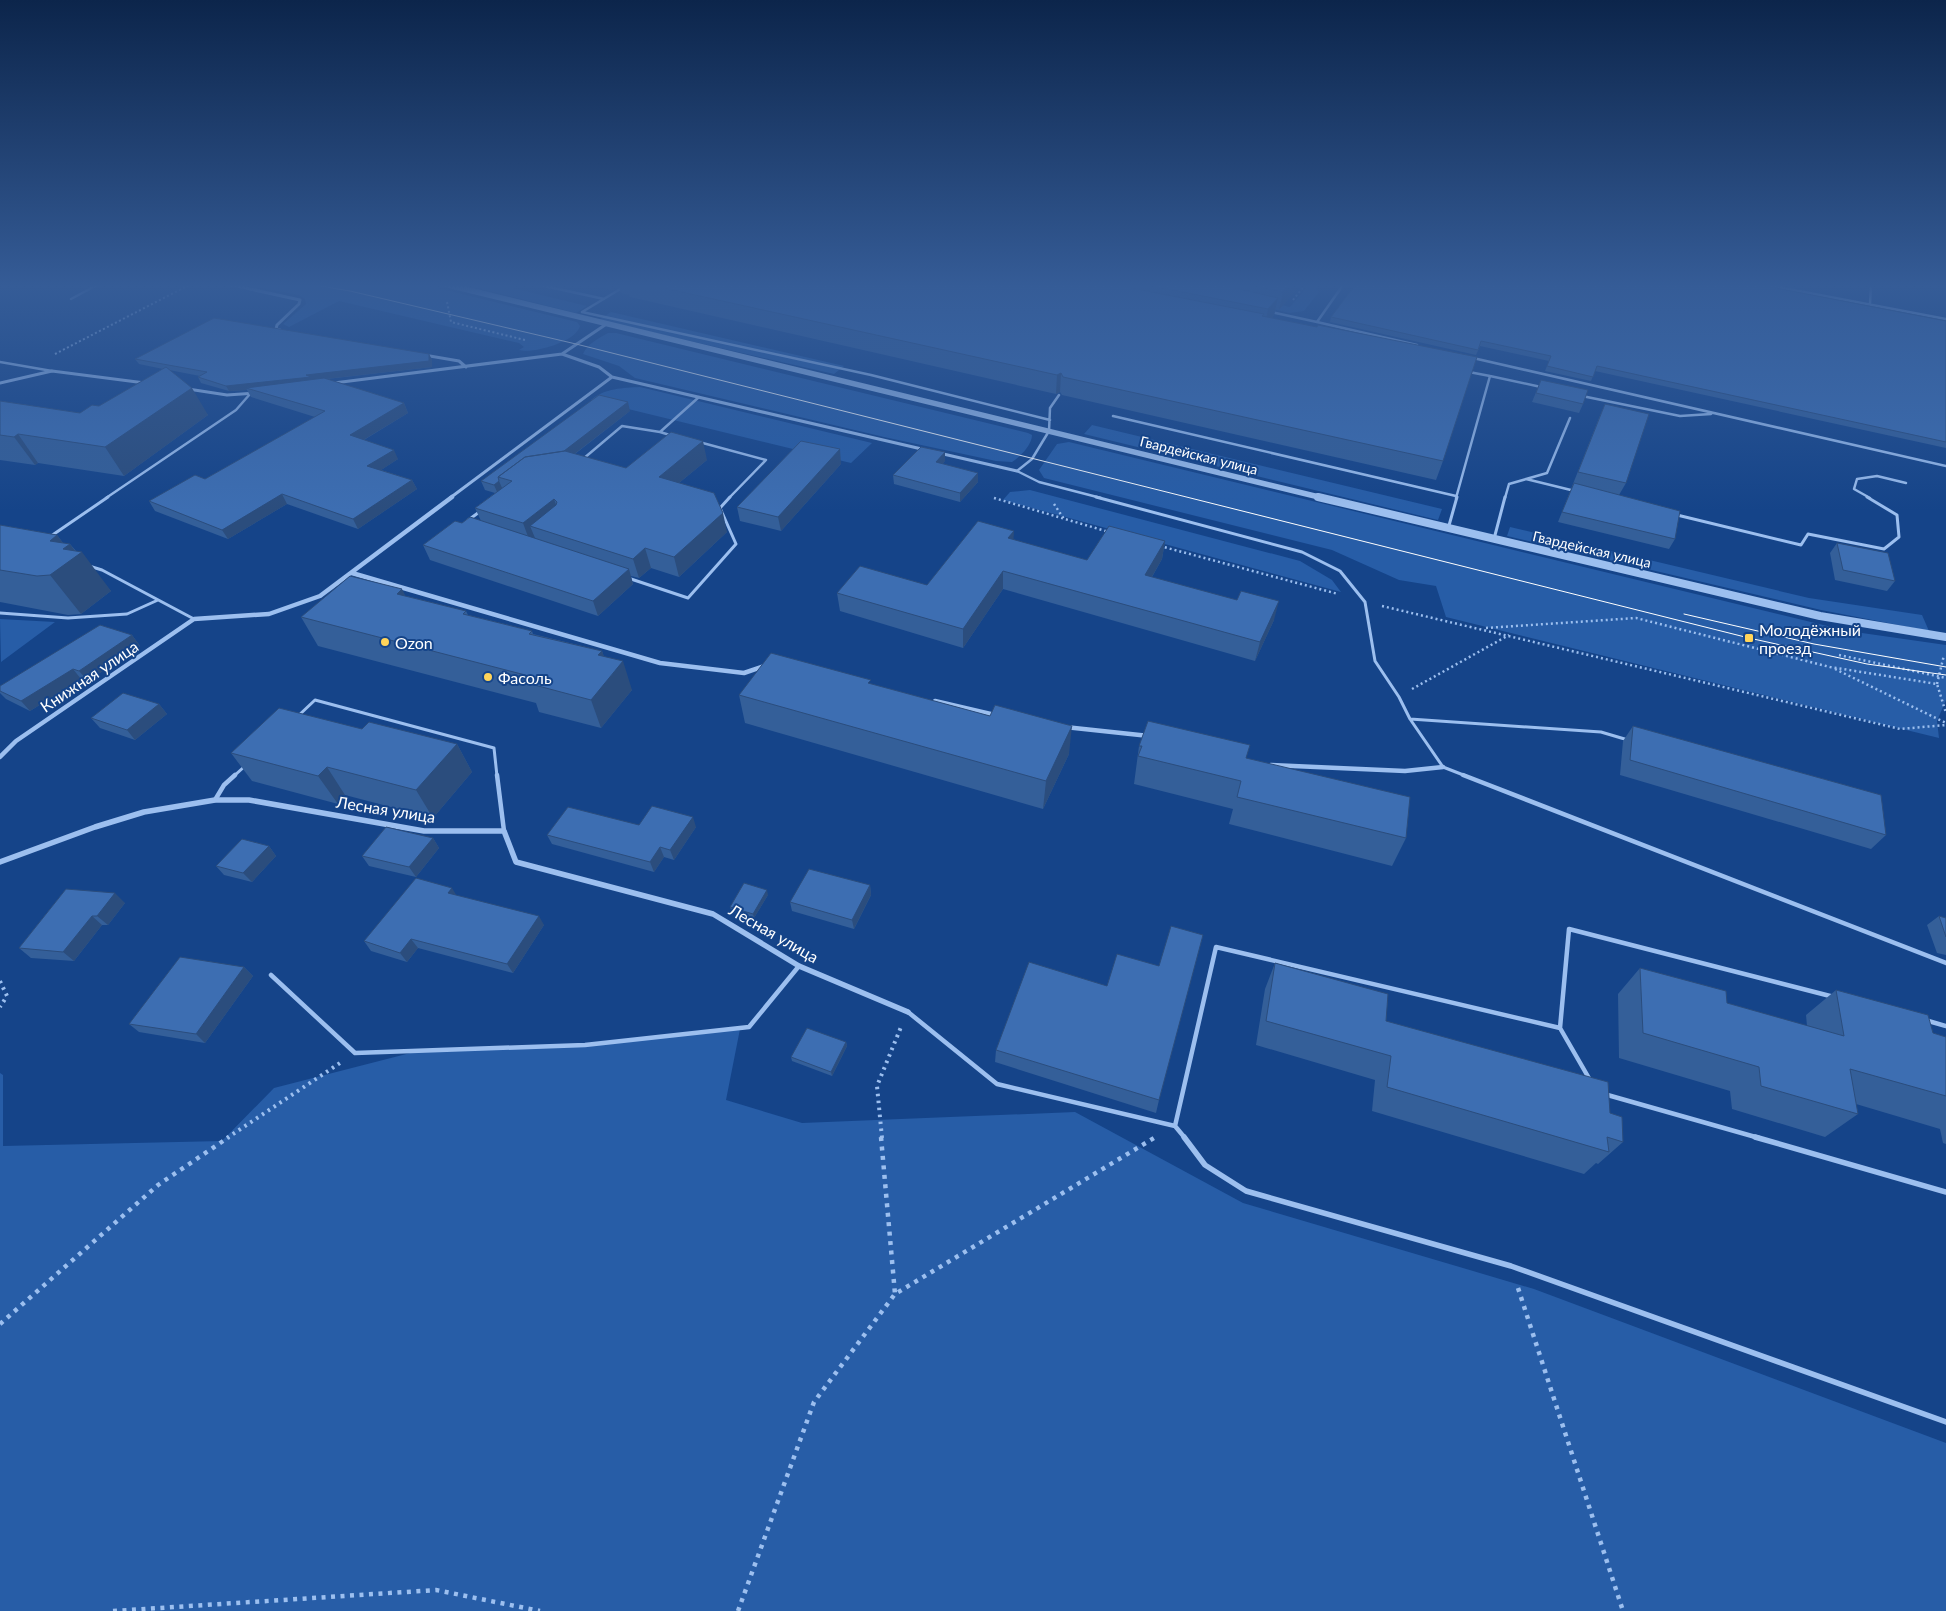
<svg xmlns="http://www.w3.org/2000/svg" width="1946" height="1611" font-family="Lato,sans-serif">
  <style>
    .green { fill: #275da7 }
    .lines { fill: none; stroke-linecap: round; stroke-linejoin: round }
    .path-far3 { stroke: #9cbfef; stroke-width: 2; stroke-dasharray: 2 2.5; stroke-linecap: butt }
    .path-far2 { stroke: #9cbfef; stroke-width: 2.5; stroke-dasharray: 2 3; stroke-linecap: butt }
    .path-far1 { stroke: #9cbfef; stroke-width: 4; stroke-dasharray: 2.5 4.5; stroke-linecap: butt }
    .path { stroke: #9cbfef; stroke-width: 4.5; stroke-dasharray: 4 5.5; stroke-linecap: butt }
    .service-far3 { stroke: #9cbfef; stroke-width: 2.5 }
    .service-far2 { stroke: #9cbfef; stroke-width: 3 }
    .service-far1 { stroke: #9cbfef; stroke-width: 4.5 }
    .service { stroke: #9cbfef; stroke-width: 5.5 }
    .minor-far2 { stroke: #9cbfef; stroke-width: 3 }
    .minor-far1 { stroke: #9cbfef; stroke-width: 4.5 }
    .minor { stroke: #9cbfef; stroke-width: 5.5 }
    .tertiary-far1 { stroke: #9cbfef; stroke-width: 5.5 }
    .tertiary { stroke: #9cbfef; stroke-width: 8 }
    .tram { stroke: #fff; stroke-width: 1 }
    .wall { fill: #345f99 }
    .shaded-wall { fill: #2b4d7d }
    .building { fill: #3d6eb2; stroke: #2b4d7d }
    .poi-dot { fill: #ffd45a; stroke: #154489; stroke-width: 2 }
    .labels { text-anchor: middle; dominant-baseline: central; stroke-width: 4; stroke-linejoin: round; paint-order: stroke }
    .far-street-label { font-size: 14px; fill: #fff; stroke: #154489 }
    .poi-label { font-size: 16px; fill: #fff; stroke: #154489; text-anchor: start }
    .street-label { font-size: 16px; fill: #fff; stroke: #154489 }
  </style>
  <rect width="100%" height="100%" fill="#154489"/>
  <path class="green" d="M 248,285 L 425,285 L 577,322 L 580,326 C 576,342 533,354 519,350 L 524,347 L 519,343 L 339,301 L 289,327 L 283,324 L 306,304 L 305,299 L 299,295 Z
    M 466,285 L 500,285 L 587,306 L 576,313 Z
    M 1309,285 L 1314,285 L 1319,292 L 1304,311 L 1289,313 L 1263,307 L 1268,302 L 1290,307 Z
    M 611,312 L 844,366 L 834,374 L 599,320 Z
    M 608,333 L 616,333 L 1028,433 L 1032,435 C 1032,445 1020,457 1012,462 L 996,461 L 884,437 L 635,378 L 619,366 L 583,354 C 587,344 599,338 608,333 Z
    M 640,387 L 872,443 L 851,463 L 591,400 C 605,388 623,388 640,387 Z
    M 1092,425 L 1442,509 L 1438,520 L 1084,434 Z
    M 1069,442 L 1848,631 L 1946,645 L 1946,700 L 1937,721 L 1939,738 L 1446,617 L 1436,586 L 1399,580 L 1332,550 L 1044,478 L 1039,470 L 1057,444 Z
    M 1030,490 L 1300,561 L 1332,580 L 1341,592 L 1003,500 L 1010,492 Z
    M 1510,527 L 1809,598 L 1922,615 L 1929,631 L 1821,610 L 1507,536 Z
    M 0,619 L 55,622 L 1,662 Z
    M 740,1029 L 726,1100 L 802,1123 L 1075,1112 L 1243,1203 L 1534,1289 L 1946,1443 L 1946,1611 L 0,1611 L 0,1073 L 3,1075 L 3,1146 L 222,1141 L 274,1088 L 422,1050 L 560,1048 Z"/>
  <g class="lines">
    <path class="path-far3" d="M 1293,300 L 1305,285
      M 447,302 L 451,322 L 525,340
      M 55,354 L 189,285"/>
    <path class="path-far2" d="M 994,498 L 1109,532
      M 1054,504 L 1064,519
      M 1160,546 L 1338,594
      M 1382,606 L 1900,729 L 1946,725
      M 1486,628 L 1636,618 L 1830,667 L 1937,684 L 1946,713
      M 1839,655 L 1946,678
      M 1835,669 L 1946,723
      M 1937,684 L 1944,655
      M 1412,689 L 1509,635"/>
    <path class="path-far1" d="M 0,981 L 7,996 L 0,1007
      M 227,1138 L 340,1063
      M 882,1138 L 877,1086 L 901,1027"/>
    <path class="path" d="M 881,1137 L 895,1294
      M 1518,1288 L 1623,1611
      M 0,1324 L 158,1185 L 229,1137
      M 113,1611 L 436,1590 L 540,1611
      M 738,1611 L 814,1402 L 895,1294 L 1154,1138"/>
    <path class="service-far3" d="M 540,285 L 604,299
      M 1350,285 L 1357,285
      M 1768,285 L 1946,319
      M 71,299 L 97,285
      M 1870,304 L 1871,285
      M 582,312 L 871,375 L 1050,420
      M 582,312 L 627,285
      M 1271,312 L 1317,322 L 1343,285
      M 1317,322 L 1417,345
      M 1473,358 L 1946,466
      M 0,362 L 52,371
      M 1490,376 L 1541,387
      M 1059,395 L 1050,408 L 1049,431 L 1032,459 L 1017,471 L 1039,482 L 1101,498
      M 1582,396 L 1680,416 L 1711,414
      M 1113,416 L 1456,496
      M 673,436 L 660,432 L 699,397
      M 699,442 L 766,460 L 729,498
      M 583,459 L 622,426 L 660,432
      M 1526,479 L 1575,491
      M 106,498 L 236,410 L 250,394
      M 1456,498 L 1490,376 L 1469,372
      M 1505,498 L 1509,484 L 1547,473 L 1570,418
      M 1870,498 L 1854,489 L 1857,479 L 1877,476 L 1906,483"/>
    <path class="service-far2" d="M 1096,497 L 1302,552 L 1340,571 L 1365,602 L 1375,661 L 1399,697 L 1410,719 L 1443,767 L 1466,776
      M 1677,515 L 1801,545 L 1808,534 L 1884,549 L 1899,537 L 1897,515 L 1867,497
      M 467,521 L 482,510
      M 1448,529 L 1457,497
      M 51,536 L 108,497
      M 1494,539 L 1505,497
      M 89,566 L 102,570 L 194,619
      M 628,578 L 688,598 L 736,544 L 720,508 L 730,497
      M 0,613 L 68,618 L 127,614 L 158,600
      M 297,717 L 315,700 L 494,748 L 497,776
      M 1410,719 L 1601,732 L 1628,740
      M 234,776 L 245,766"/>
    <path class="service-far1" d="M 497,775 L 504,831
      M 1463,775 L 1946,963
      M 215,800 L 224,785 L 235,775
      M 271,975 L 355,1053 L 585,1045 L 749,1027 L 799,966
      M 908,1012 L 997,1084 L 1175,1126 L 1185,1138
      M 1925,1020 L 1946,1026
      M 1560,1028 L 1590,1080
      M 1604,1094 L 1759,1138
      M 1175,1126 L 1216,947 L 1560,1028 L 1569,929 L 1834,997"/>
    <path class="service" d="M 1184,1137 L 1205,1165 L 1246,1191 L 1511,1266 L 1946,1422
      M 1755,1137 L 1946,1192"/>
    <path class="minor-far2" d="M 232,285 L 300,300 L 299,304 L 277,325 L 276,329 L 280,330
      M 562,354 L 605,325
      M 424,355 L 459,361 L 466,367
      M 612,377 L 926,450
      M 0,383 L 52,371 L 145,383
      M 334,383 L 562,354 L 599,367 L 612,377 L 450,498
      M 188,389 L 227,395 L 256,393
      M 939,453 L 1017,471"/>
    <path class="minor-far1" d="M 352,573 L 660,663 L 744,673 L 767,665
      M 935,701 L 995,715
      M 1065,727 L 1149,736
      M 0,757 L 16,741 L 194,619 L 269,614 L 320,596 L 452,497
      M 1271,765 L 1405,771 L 1443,767"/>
    <path class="minor" d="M 0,862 L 95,827 L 144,812 L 215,800 L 249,800 L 424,831 L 504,831 L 516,862 L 713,914 L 799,966 L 908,1012"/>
    <path class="tertiary-far1" d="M 448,285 L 1323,498"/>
    <path class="tertiary" d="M 1318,497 L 1820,616 L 1946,637"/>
    <path class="tram" d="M 315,285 L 350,291 L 576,344 L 1749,638 L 1867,664 L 1946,675
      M 1684,614 L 1814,644 L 1946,667"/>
  </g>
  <path class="wall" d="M 589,285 L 1300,285 L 1279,310 L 1276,309 L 1274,315 L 1272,318 L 1443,461 L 1436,480 L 1062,395 L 1060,392 L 1056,394 L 630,297 L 629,295 L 621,293 L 619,287 L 612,290 Z
    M 1331,317 L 1946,321 L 1946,448 L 1595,371 L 1591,381 L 1545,371 L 1549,361 L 1480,346 L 1476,355 L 1330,322 Z
    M 429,354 L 432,360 L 432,367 L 327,379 L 404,403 L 408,413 L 364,440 L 398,459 L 381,470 L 412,480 L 417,489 L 358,529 L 287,504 L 228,539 L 155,511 L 149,501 L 205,479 L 315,417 L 251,397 L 247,390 L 229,391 L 201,383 L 198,377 L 200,376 L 169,370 L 208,415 L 124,476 L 38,463 L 35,465 L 0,460 L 0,401 L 80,413 L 99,406 L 163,369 L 139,364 L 135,359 Z
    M 1541,380 L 1583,404 L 1579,413 L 1532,402 Z
    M 1605,404 L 1626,483 L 1619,495 L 1675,539 L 1669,549 L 1558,522 L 1599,418 Z
    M 630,411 L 575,454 L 626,468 L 707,460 L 679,483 L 727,532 L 679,577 L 651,568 L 639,578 L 631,576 L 633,584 L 598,616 L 430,560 L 423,545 L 462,523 L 481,521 L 475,508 L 495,493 L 485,490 L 481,481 Z
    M 945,461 L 942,464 L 978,482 L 960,502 L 894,484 L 893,475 Z
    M 841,464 L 781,531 L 740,521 L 737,507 Z
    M 0,525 L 57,535 L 63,543 L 70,544 L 111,591 L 81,614 L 68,615 L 0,602 Z
    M 1013,540 L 1087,560 L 1165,541 L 1162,559 L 1152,577 L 1274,620 L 1255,661 L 1003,589 L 963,648 L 840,611 L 837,593 L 927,585 Z
    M 1837,543 L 1895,581 L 1887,591 L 1835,580 L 1830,553 Z
    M 406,596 L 466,611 L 468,615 L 532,631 L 533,634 L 602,651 L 604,657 L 632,690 L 601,728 L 539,712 L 536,703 L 318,646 L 301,617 Z
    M 132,635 L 140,646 L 88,681 L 81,679 L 30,711 L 6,699 L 0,693 L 0,686 Z
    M 871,684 L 990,716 L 1069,754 L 1043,809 L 745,723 L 739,695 Z
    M 159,704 L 167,714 L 135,740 L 100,728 L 91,718 Z
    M 1633,726 L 1886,835 L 1871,849 L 1620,775 L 1623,741 Z
    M 362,729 L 457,744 L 472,772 L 433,818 L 345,795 L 338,804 L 252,781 L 231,753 Z
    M 1139,746 L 1246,758 L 1406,838 L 1392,866 L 1229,824 L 1233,809 L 1134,784 Z
    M 639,825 L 696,827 L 674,860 L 664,857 L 654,872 L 552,844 L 547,835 Z
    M 433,838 L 439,848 L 416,877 L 369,866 L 362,856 Z
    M 269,846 L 276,856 L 252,882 L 224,875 L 216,866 Z
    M 870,885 L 871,895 L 854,929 L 792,911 L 790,902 Z
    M 66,889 L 125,903 L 108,925 L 102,925 L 74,961 L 31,958 L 19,948 Z
    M 456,895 L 544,925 L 513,973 L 418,948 L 407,962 L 371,951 L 364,941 Z
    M 768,895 L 754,918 L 732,912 L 730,907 Z
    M 1939,916 L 1946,918 L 1946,955 L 1937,953 L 1927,925 Z
    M 1275,963 L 1386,1021 L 1610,1113 L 1623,1142 L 1598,1164 L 1596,1163 L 1584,1174 L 1372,1111 L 1375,1080 L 1256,1045 L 1265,989 Z
    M 1159,966 L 1159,1100 L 1156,1113 L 995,1062 L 996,1050 L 1107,986 Z
    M 244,967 L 253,976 L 205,1043 L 139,1032 L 129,1024 Z
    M 1640,968 L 1727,1003 L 1807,1026 L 1806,1015 L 1836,990 L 1933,1033 L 1946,1037 L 1946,1144 L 1943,1143 L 1940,1129 L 1856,1104 L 1858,1114 L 1825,1137 L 1732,1109 L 1730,1091 L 1619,1058 L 1618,994 Z
    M 846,1042 L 847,1046 L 832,1076 L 792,1061 L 791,1057 Z"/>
  <path class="shaded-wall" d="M 610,285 L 619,285 L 619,287 L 612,290 Z
    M 1289,285 L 1300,285 L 1279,310 L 1283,292 Z
    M 1278,298 L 1274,315 L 1265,327 L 1268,309 Z
    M 429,354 L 432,360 L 432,367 L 246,388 L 247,390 L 229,391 L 226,386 L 306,375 Z
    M 1061,373 L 1060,392 L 1056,394 L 1057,375 Z
    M 192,388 L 208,415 L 124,476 L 105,447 Z
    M 628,402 L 630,411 L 560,465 L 557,456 Z
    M 404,403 L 408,413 L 355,445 L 350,435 Z
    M 18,434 L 38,463 L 35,465 L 14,437 Z
    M 703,441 L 707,460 L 663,496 L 659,477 Z
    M 840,449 L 841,464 L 781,531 L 778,517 Z
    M 394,450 L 398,459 L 372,476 L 367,466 Z
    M 945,452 L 945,461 L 937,471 L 936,462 Z
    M 978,473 L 978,482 L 960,502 L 960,493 Z
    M 412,480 L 417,489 L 358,529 L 353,519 Z
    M 499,481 L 503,490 L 498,494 L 494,485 Z
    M 282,494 L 287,504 L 228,539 L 222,530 Z
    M 554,499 L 561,519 L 530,526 L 535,538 L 530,542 L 523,523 Z
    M 723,513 L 727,532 L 679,577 L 674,557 Z
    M 1014,531 L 1013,549 L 1008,538 Z
    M 57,535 L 66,547 L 70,544 L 78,555 L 82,552 L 111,591 L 81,614 L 50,575 L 50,541 Z
    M 1165,541 L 1162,559 L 1142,594 L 1145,575 Z
    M 645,548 L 651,568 L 639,578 L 633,559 Z
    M 629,569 L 633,584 L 598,616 L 593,601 Z
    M 1003,571 L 1003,589 L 963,648 L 963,629 Z
    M 402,589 L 416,617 L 397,594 Z
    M 1279,601 L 1274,620 L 1255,661 L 1260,642 Z
    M 132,635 L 140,646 L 88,681 L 79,671 Z
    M 602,651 L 611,676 L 623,661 L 632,690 L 601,728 L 591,700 L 598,655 Z
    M 73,669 L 81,679 L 30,711 L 21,701 Z
    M 159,704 L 167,714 L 135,740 L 127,730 Z
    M 1072,726 L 1069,754 L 1043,809 L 1046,781 Z
    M 457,744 L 472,772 L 433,818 L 416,790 Z
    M 327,767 L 345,795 L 338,804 L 318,776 Z
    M 693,817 L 696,827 L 674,860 L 670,850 Z
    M 433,838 L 439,848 L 416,877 L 409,867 Z
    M 269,846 L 276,856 L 252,882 L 243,873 Z
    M 660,847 L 664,857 L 654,872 L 650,862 Z
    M 870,885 L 871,895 L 854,929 L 852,920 Z
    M 452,888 L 458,898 L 448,893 Z
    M 767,890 L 768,895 L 754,918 L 753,914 Z
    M 115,893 L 125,903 L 108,925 L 97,916 Z
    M 92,916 L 102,925 L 74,961 L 63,952 Z
    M 539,916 L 544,925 L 513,973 L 507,964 Z
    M 411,939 L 418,948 L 407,962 L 400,953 Z
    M 244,967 L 253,976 L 205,1043 L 196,1034 Z
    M 846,1042 L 847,1046 L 832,1076 L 831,1072 Z"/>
  <path class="building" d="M 650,285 L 1116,285 L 1264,314 L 1262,316 L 1317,327 L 1318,325 L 1477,357 L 1443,461 L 1063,377 L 1061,373 L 1057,375 Z
    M 1147,285 L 1222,285 L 1278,298 L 1268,309 Z
    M 1250,285 L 1289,285 L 1283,292 Z
    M 1355,285 L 1760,285 L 1946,321 L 1946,442 L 1597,366 L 1593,377 L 1547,366 L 1551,356 L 1481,341 L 1478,350 L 1331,317 Z
    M 214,318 L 429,354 L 429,361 L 306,375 L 311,377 L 226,386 L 198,377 L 207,372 L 135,359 Z
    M 166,367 L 192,388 L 105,447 L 18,434 L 14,437 L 0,435 L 0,401 L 80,413 L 92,405 L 99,406 Z
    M 324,378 L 404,403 L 350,435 L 394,450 L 367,466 L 412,480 L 353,519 L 282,494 L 222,530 L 149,501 L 195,475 L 205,479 L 325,411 L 246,388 Z
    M 1541,380 L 1588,390 L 1583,404 L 1536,393 Z
    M 599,395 L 628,402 L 564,451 L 525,457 L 498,477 L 499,481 L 494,485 L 481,481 Z
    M 1605,404 L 1649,414 L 1626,483 L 1578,472 Z
    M 671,432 L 703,441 L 659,477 L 714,493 L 723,513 L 674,557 L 645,548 L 633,559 L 530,526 L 556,505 L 557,502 L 554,499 L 523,523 L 475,508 L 512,481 L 498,477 L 525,457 L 565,451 L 626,468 Z
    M 801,441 L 840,449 L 778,517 L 737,507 Z
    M 921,447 L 945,452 L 936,462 L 978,473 L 960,493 L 893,475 Z
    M 1574,483 L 1680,511 L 1675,539 L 1562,512 Z
    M 470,517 L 629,569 L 593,601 L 423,545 L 455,521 L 462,523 Z
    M 978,521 L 1014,531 L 1008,538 L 1087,560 L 1109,526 L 1165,541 L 1145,575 L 1237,600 L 1241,591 L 1279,601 L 1260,642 L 1003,571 L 963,629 L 837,593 L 860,566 L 927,585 Z
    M 0,525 L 57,535 L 50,541 L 70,544 L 63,549 L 82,552 L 50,575 L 37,576 L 0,570 Z
    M 1837,543 L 1888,553 L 1895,581 L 1843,570 Z
    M 350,576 L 402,589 L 397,594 L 466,611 L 463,614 L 532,631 L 529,634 L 602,651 L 598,655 L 623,661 L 591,700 L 527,683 L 533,677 L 301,617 Z
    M 100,625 L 132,635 L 79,671 L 73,669 L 21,701 L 0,691 L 0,686 Z
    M 771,653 L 871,680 L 868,683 L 990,716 L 995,705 L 1072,726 L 1046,781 L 739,695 Z
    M 123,693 L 159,704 L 127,730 L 91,718 Z
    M 279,708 L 362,729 L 369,722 L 457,744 L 416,790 L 327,767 L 318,776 L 231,753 Z
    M 1148,721 L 1250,745 L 1246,758 L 1410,797 L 1406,838 L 1237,797 L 1241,781 L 1138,756 L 1142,746 L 1139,746 Z
    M 1633,726 L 1881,795 L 1886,835 L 1630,760 Z
    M 652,806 L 693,817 L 670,850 L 660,847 L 650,862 L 547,835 L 568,807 L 639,825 Z
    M 386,827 L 433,838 L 409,867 L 362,856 Z
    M 242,839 L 269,846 L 243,873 L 216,866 Z
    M 809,869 L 870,885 L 852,920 L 790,902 Z
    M 416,878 L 452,888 L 448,893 L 539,916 L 507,964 L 411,939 L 400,953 L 364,941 Z
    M 744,883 L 767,890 L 753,914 L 730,907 Z
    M 66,889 L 115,893 L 97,916 L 92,916 L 63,952 L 19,948 Z
    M 1939,916 L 1946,918 L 1946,937 Z
    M 1171,926 L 1203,935 L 1159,1100 L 996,1050 L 1029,962 L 1107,986 L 1117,954 L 1159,966 Z
    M 180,957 L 244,967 L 196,1034 L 129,1024 Z
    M 1275,963 L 1388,994 L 1386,1021 L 1608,1082 L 1610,1113 L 1622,1117 L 1623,1142 L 1607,1137 L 1609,1152 L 1387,1087 L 1391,1056 L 1266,1021 Z
    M 1640,968 L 1726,991 L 1727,1003 L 1844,1036 L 1836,990 L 1928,1015 L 1933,1033 L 1946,1037 L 1946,1096 L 1850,1069 L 1858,1114 L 1761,1086 L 1759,1067 L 1643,1033 Z
    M 807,1028 L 846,1042 L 831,1072 L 791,1057 Z"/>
  <linearGradient id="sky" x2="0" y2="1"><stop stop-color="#0c254b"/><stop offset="0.56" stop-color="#355c97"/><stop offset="1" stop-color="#355c97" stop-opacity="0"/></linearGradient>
  <rect width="1946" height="511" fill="url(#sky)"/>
  <g class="poi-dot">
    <rect x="1744" y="633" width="10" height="10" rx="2.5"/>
    <circle cx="385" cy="642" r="5"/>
    <circle cx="488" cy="677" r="5"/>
  </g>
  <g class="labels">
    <g class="far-street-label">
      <text transform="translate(1199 455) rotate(14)">Гвардейская улица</text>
      <text transform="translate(1592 549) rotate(13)">Гвардейская улица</text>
    </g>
    <g class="poi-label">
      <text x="1759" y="629">Молодёжный<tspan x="1759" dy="18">проезд</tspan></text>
      <text x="395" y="642">Ozon</text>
      <text x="498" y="677">Фасоль</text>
    </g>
    <g class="street-label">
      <text transform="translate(89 676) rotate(-34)">Книжная улица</text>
      <text transform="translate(386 809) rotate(9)">Лесная улица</text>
      <text transform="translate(774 933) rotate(30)">Лесная улица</text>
    </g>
  </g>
</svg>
